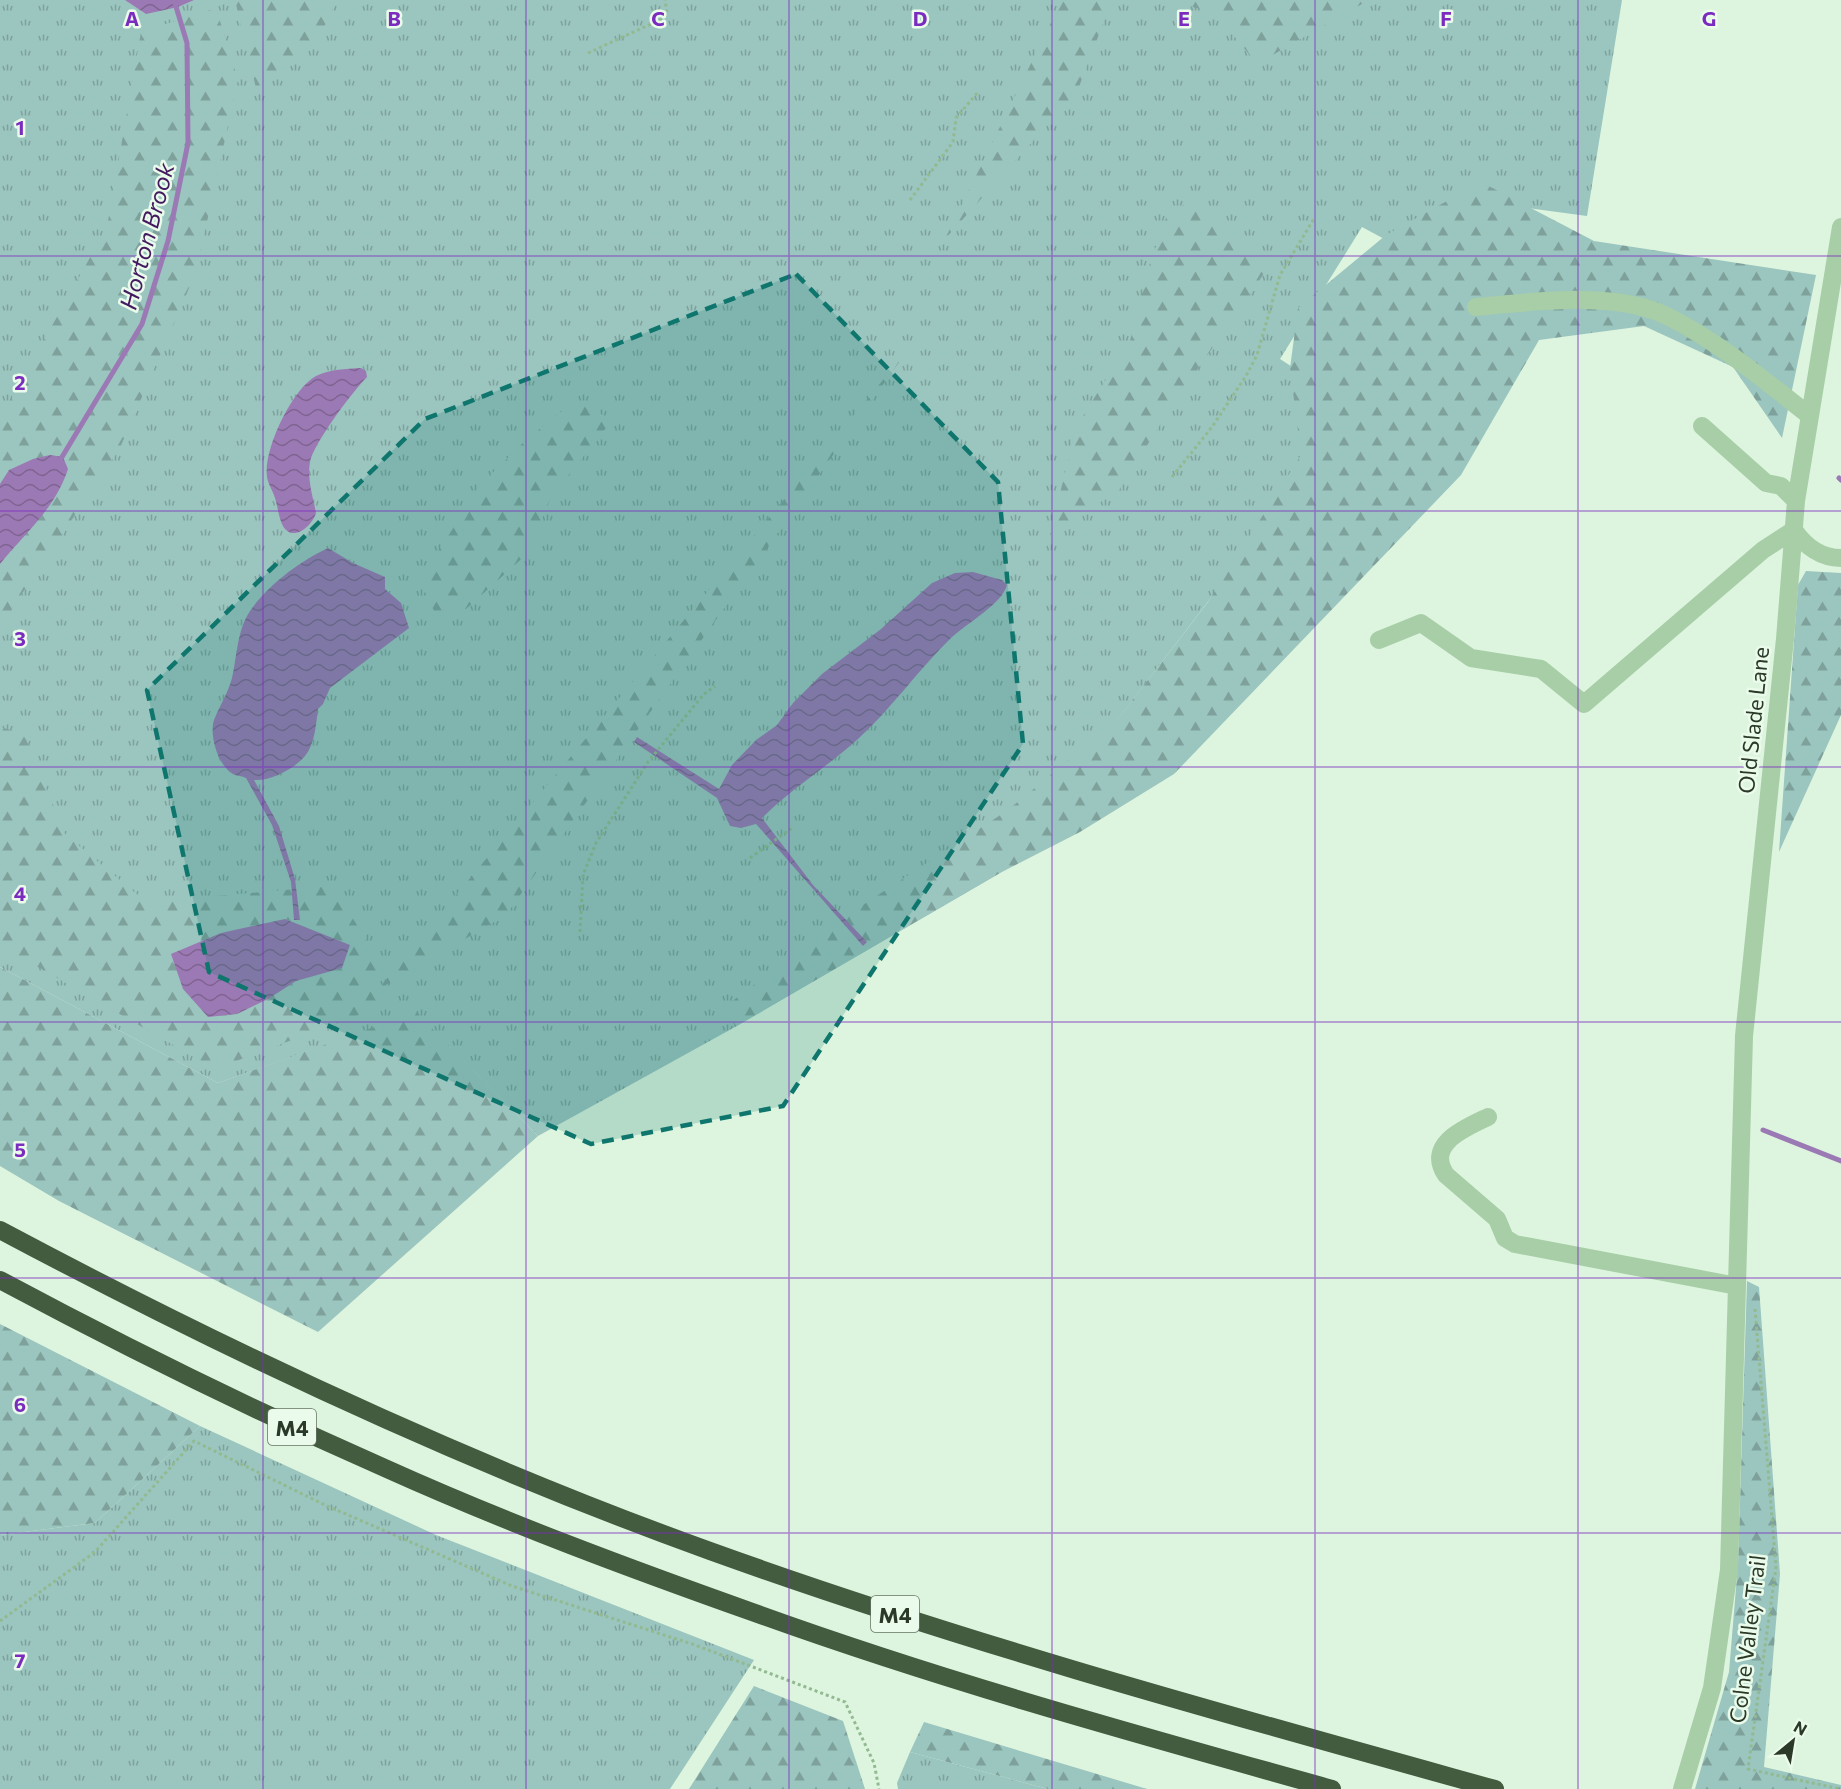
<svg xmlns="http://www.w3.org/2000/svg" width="1841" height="1789" font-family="Commissioner,sans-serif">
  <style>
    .grass { fill: url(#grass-tufts) }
    .forest { fill: url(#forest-firs); fill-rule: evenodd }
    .water { fill: url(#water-waves) }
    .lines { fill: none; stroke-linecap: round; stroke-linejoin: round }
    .stream { stroke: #9b79b4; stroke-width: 5 }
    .path { stroke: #92ba91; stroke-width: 3; stroke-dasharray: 3 3; stroke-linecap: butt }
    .minor { stroke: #a7cea7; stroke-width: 18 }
    .highway { stroke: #435b3f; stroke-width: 18 }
    .marked { fill: #0f766e; fill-opacity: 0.2; stroke: #0f766e; stroke-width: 4.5; stroke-dasharray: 12 8; stroke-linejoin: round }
    .grid { fill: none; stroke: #7b2cbf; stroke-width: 1.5; stroke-opacity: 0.55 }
    .labels { text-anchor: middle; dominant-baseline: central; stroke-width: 5; stroke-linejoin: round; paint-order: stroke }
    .shield { fill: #eafbeb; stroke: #647462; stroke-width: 1.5 }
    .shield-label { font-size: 21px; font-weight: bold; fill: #2b3a28 }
    .street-label { font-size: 22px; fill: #2b3a28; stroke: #eafbeb }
    .water-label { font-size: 24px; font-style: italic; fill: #431a5f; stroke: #eafbeb }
    .grid-label { font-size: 20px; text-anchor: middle; font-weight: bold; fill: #7b2cbf; stroke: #eafbeb; stroke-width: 5; stroke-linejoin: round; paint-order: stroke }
  </style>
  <defs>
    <pattern id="grass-tufts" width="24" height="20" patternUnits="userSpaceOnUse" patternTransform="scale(1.5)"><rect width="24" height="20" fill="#9bc5bf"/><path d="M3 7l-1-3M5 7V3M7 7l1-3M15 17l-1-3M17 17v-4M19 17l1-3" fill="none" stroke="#7fa19b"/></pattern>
    <pattern id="forest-firs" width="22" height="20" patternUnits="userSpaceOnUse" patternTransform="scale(1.5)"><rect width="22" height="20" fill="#9bc5bf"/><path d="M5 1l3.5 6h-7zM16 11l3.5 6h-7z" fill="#7fa19b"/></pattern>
    <pattern id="water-waves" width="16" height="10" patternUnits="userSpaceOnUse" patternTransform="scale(1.5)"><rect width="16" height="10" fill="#9b79b4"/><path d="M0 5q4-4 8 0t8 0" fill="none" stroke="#7f6492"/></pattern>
  </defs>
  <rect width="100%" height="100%" fill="#ddf4de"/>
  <path class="grass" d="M 0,0 L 1622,0 L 1587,216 L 1491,203 L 1442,270 L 1362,227 L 1280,359 L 1354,407 L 1316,461 L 1000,873 L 735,1027 L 538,1136 L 416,1013 L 218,1083 L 0,967 Z
    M 200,1426 L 436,1535 L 754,1660 L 670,1789 L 0,1789 L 0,1535 L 95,1523 Z
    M 910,1752 L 1048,1789 L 898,1789 L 897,1783 Z"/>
  <path class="forest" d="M 235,0 L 337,0 L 316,44 L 256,88 Z
    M 1062,0 L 1112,0 L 1077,92 L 945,239 Z
    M 1172,0 L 1369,0 L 1257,64 L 1217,15 Z
    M 216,8 L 238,80 L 196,272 L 119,450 L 0,626 L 0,419 L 107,227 L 141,32 Z
    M 1481,182 L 1594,241 L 1816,275 L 1782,438 L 1733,367 L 1644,326 L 1539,340 L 1461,475 L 1174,774 L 1080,832 L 1000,873 L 735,1027 L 727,1005 L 846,916 L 1008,810 L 1117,720 L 1208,602 L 1301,455 L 1290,368 L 1298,308 L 1386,235 Z
    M 1200,193 L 1217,227 L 1242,237 L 1267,269 L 1170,409 L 1119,490 L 1050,535 L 1076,427 L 1130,341 L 1149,266 L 1166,218 Z
    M 907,351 L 506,915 L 379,989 L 377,1008 L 215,1069 L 0,945 L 0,727 L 24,734 L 65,834 L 146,902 L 332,886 L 380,961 L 379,988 ZM 285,919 L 349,945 L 342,968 L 296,981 L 171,954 L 221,933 Z
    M 588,401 L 610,423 L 551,497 L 528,553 L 466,609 L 434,611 L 420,581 L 480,485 L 526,440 L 567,407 Z
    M 1806,571 L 1841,573 L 1841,715 L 1779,852 L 1798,585 Z
    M 0,967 L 218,1083 L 416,1012 L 538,1136 L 318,1332 L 59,1201 L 0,1166 Z
    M 1747,1281 L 1759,1287 L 1780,1574 L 1764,1767 L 1841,1785 L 1841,1789 L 1695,1789 L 1729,1672 L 1738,1564 Z
    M 0,1324 L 200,1426 L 95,1523 L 0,1535 Z
    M 754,1686 L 843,1721 L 865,1789 L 689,1789 Z
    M 924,1722 L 1147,1789 L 1048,1789 L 910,1752 Z"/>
  <path class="water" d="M 125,0 L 194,0 L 178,7 L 146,14 Z
    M 361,368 L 366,371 L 367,377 C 353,391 313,444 310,462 C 307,479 313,497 316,513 C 313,524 296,541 285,529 C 279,522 278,507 275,498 C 273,491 268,484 267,477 C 263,450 292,389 316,376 C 330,369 346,369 361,368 Z
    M 50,455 L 63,457 L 68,469 C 55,509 25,533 0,564 L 0,484 L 9,470 L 33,459 Z
    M 328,548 L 353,563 L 385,577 L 385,589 L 401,603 L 409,628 L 330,688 L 323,704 L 318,709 C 316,724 315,744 305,756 C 294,769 271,781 254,780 L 279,826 L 295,879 L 300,920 L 294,920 L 291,882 L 272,825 L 246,778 C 242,776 237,776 233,774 C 218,766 209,735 214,720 C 220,705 228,693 232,678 C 237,657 237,630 250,611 C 268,585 300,561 328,548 Z
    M 973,572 L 1002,580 L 1007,585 C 1002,604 967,623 951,638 C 918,670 892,708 858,739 C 827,767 791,789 762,818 L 813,885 L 867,942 L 863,946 L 756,824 L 741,828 L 730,826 L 717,798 L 634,742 L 637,737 L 719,789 L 732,765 L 756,740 L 777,725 L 793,703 L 822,674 L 881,629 L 932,583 L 955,573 Z
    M 285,919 L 350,945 L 342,968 L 296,981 L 268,999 L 237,1014 L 208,1017 L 183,989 L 171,954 L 221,933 Z"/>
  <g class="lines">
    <path class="stream" d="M 59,462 L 142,324 L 168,241 L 188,143 L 187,43 L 174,0
      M 1839,478 L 1841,480
      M 1763,1130 L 1841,1161"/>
    <path class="path" d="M 588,53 L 662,19 L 667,14 L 665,0
      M 910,200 L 953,142 L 956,118 L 978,92
      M 1172,477 L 1212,427 L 1246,376 L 1257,355 L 1280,275 L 1315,217
      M 750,858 L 792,828
      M 580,932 L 583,875 L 596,843 L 648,762 L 704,694 L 715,686
      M 1755,1309 L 1776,1567 L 1748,1769 L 1840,1789
      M 0,1621 L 95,1552 L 194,1441 L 325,1505 L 512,1586 L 695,1645 L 845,1702 L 874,1763 L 879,1789"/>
    <path class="minor" d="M 1476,307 C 1532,302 1614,290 1667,316 C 1719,342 1764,380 1810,416
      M 1702,426 L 1766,483 L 1781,486 L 1796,501
      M 1379,640 L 1421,623 L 1471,658 L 1541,669 L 1584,704 L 1763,550 L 1794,530 C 1805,546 1821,558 1841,558
      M 1488,1117 C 1465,1128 1425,1144 1446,1175 L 1497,1219 L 1505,1238 L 1515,1244 L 1737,1286
      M 1682,1789 L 1712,1688 L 1729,1570 L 1744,1036 L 1785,639 L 1796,501 L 1841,227"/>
    <path class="highway" d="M 0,1230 C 229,1352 466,1463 710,1551 C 968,1644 1232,1716 1495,1789
      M 0,1280 C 127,1348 255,1411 387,1469 C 507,1523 631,1569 755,1613 C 943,1681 1139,1735 1332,1789"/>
  </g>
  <path class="marked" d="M 796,274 L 998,482 L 1023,744 L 783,1106 L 591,1144 L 209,972 L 147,690 L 425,419 Z"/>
  <path class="grid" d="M 263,0 L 263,1789M 526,0 L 526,1789M 789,0 L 789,1789M 1052,0 L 1052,1789M 1315,0 L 1315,1789M 1578,0 L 1578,1789M 0,256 L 1841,256M 0,511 L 1841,511M 0,767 L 1841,767M 0,1022 L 1841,1022M 0,1278 L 1841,1278M 0,1533 L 1841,1533"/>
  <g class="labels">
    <g class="shield">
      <rect x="268" y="1409" width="48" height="36" rx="4.5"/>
      <rect x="871" y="1596" width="48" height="36" rx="4.5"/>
    </g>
    <g class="shield-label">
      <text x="292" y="1427">M4</text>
      <text x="895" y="1614">M4</text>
    </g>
    <g class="street-label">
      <text transform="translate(1753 720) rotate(-84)">Old Slade Lane</text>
      <text transform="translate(1747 1639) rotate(-83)">Colne Valley Trail</text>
    </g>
    <g class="water-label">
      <text transform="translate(146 236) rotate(-75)">Horton Brook</text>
    </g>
  </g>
  <g class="grid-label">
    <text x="132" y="26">A</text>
    <text x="394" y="26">B</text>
    <text x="658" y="26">C</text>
    <text x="920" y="26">D</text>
    <text x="1184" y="26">E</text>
    <text x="1446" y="26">F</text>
    <text x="1709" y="26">G</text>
    <text x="20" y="135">1</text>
    <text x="20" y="390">2</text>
    <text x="20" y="646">3</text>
    <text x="20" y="901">4</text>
    <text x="20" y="1157">5</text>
    <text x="20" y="1412">6</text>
    <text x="20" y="1668">7</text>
  </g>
  <g transform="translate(1793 1741) rotate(30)" stroke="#eafbeb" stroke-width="4.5" paint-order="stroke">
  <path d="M0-4.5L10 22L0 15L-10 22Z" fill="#2b3a28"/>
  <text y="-9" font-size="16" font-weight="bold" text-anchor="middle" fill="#2b3a28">N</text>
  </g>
</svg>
